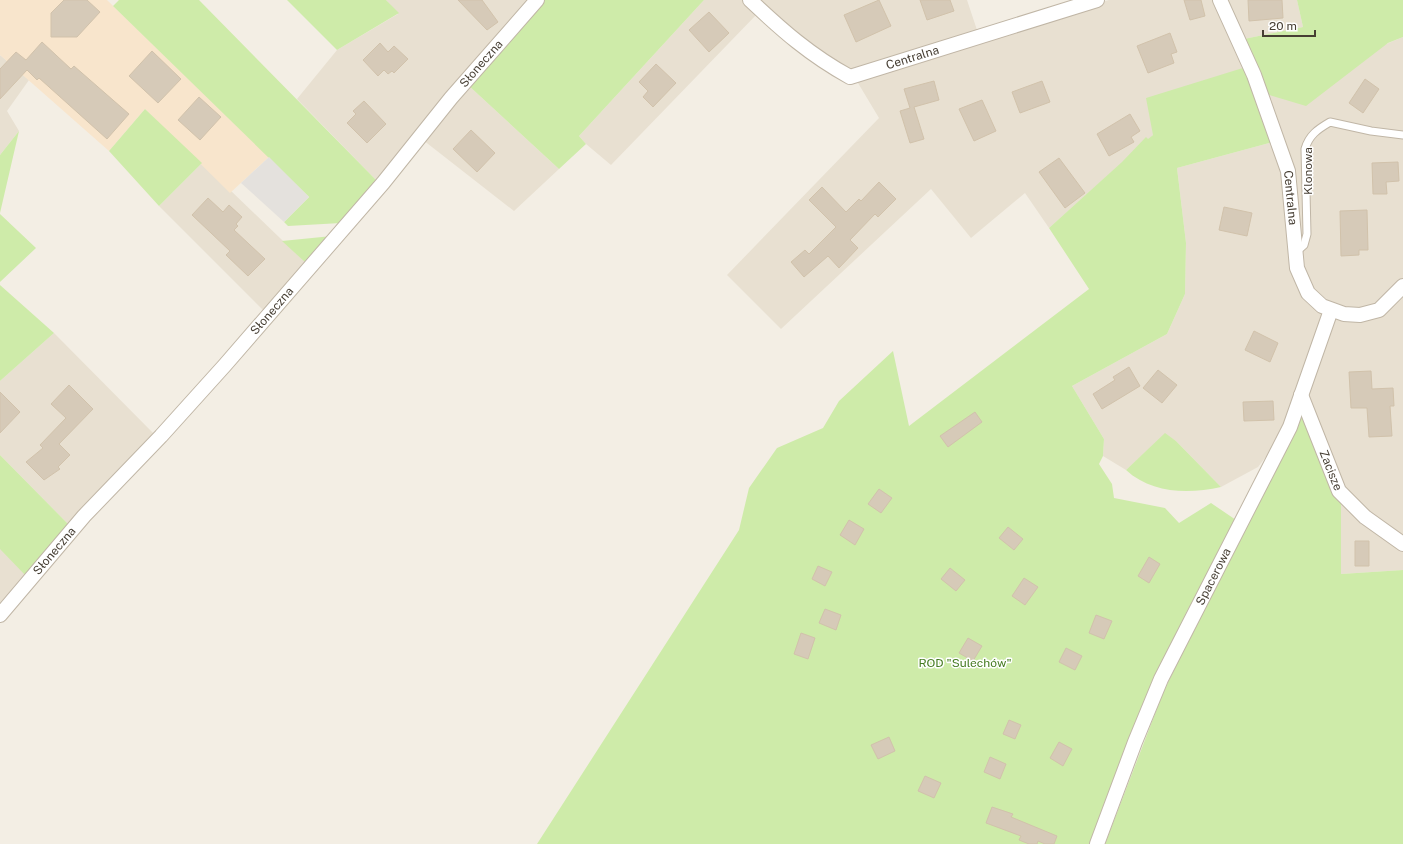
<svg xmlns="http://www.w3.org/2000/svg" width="1403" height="844" font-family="'Public Sans',sans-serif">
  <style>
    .residential { fill: #e8e0d1 }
    .commercial { fill: #f8e5cc }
    .green { fill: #ceeba9 }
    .parking { fill: #e4e1dd }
    .building { fill: #d6cab8; stroke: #d1c2ab }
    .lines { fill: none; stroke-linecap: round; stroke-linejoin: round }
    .lane-casing { stroke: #c0b6a6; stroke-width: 9 }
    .street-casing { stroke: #c0b6a6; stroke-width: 16 }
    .lane { stroke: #fff; stroke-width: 7 }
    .street { stroke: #fff; stroke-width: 14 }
    .labels { text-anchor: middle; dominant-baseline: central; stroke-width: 3; stroke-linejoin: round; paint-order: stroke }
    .street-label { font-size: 12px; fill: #463e33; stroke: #fff }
    .park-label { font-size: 12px; fill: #467c22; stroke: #fff }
  </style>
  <rect width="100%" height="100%" fill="#f3eee4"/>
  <path class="residential" d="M 386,0 L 531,0 L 378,182 L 297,99 L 337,50 L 398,14 Z
    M 704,0 L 746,0 L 758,13 L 611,165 L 586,144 L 579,136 Z
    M 755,0 L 967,0 L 978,33 L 850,72 L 821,56 Z
    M 1109,0 L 1217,0 L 1246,67 L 1153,135 L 1049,228 L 1025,193 L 971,238 L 931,189 L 781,329 L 727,275 L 879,118 L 855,78 Z
    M 1225,0 L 1297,0 L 1303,27 L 1244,39 Z
    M 1403,37 L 1403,570 L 1341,574 L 1341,487 L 1281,437 L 1258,467 L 1221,487 L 1176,441 L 1165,434 L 1126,470 L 1103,456 L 1104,439 L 1072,386 L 1167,334 L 1185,294 L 1186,243 L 1177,168 L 1273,142 L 1266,94 Z
    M 0,55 L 29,80 L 7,111 L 19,131 L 0,155 Z
    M 468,85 L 559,169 L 514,211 L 423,140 Z
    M 202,163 L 307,264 L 265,312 L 159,206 Z
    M 54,333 L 156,436 L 71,527 L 0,455 L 0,381 Z
    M 0,546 L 30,575 L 0,606 Z"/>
  <path class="commercial" d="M 0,0 L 107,0 L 269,157 L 230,193 L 145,109 L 109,151 L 0,55 Z"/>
  <path class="green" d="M 119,0 L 199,0 L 378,182 L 341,223 L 288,226 L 284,222 L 309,197 L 113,6 Z
    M 287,0 L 386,0 L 399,13 L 337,50 Z
    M 541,0 L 704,0 L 579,136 L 586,144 L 559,169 L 468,85 Z
    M 1297,0 L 1403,0 L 1403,37 L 1388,43 L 1306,106 L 1266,94 L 1244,39 L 1303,27 Z
    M 1246,67 L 1273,142 L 1177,168 L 1186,243 L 1185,294 L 1167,334 L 1072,386 L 1104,439 L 1103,456 L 1099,464 L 1112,484 L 1114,498 L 1165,508 L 1179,523 L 1211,503 L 1236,520 L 1187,611 L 1132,730 L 1092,844 L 537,844 L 739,530 L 749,488 L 777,448 L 823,428 L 839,401 L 893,351 L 909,426 L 1089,289 L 1049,228 L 1122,162 L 1146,137 L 1148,139 L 1153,135 L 1146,98 Z
    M 145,109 L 202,163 L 159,206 L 109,151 Z
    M 19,131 L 0,213 L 0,155 Z
    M 0,214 L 36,248 L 0,282 Z
    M 332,236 L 307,264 L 282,241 Z
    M 0,285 L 54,333 L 0,381 Z
    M 1302,405 L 1341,498 L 1341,574 L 1403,570 L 1403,844 L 1105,844 L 1163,693 Z
    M 1165,433 L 1176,441 L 1221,487 C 1189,494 1152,494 1126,470 Z
    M 0,455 L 71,527 L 27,577 L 0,549 Z"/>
  <path class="parking" d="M 269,157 L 309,197 L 284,222 L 241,183 Z"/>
  <path class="building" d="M 64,0 L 87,0 L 100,12 L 77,37 L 51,37 L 51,13 Z
    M 458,0 L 482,0 L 498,22 L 487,30 Z
    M 879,0 L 891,26 L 856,42 L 844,15 Z
    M 920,0 L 950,0 L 954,11 L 927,20 Z
    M 1184,0 L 1201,0 L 1205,16 L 1190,20 Z
    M 1248,0 L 1282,0 L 1283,18 L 1249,21 Z
    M 709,12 L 729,33 L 709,52 L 689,30 Z
    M 1170,33 L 1177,52 L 1171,54 L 1174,63 L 1148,73 L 1137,46 Z
    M 42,42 L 71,69 L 74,66 L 129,114 L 107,139 L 39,78 L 37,80 L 27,70 L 0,99 L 0,69 L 16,52 L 26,60 Z
    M 380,43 L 388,52 L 394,46 L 408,59 L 394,73 L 392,71 L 388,74 L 384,70 L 378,76 L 363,60 Z
    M 152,51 L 181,79 L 158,103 L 129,76 Z
    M 656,64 L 676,83 L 653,107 L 643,97 L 648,91 L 639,82 Z
    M 1365,79 L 1379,89 L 1363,113 L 1349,103 Z
    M 934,81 L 939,100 L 914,107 L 924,139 L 910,143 L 900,111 L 910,108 L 904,89 Z
    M 1042,81 L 1050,102 L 1020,113 L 1012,92 Z
    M 199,97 L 221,117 L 200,140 L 178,120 Z
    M 982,100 L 996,131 L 974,141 L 959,109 Z
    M 364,101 L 386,124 L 367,143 L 347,123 L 356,114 L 353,111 Z
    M 1130,114 L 1140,131 L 1131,137 L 1134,142 L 1109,156 L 1097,134 Z
    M 471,130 L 495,153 L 477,172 L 453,149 Z
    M 1059,158 L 1085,193 L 1065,208 L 1039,172 Z
    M 1398,162 L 1399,181 L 1386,182 L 1387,194 L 1373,194 L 1372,163 Z
    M 879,182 L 896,199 L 878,217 L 875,214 L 850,240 L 858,248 L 839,268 L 828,256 L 804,277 L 791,262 L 805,250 L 809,254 L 836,227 L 809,200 L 822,187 L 846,212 L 859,199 L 861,201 Z
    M 208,198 L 223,212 L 229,205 L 242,217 L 236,224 L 238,226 L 234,230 L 265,259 L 248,276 L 226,255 L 230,251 L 192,215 Z
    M 1224,207 L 1252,213 L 1247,236 L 1219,230 Z
    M 1367,210 L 1368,250 L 1359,250 L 1359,255 L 1341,256 L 1340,211 Z
    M 1254,331 L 1278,343 L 1270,362 L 1245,350 Z
    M 1129,367 L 1140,386 L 1102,409 L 1093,394 L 1115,380 L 1113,377 Z
    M 1158,370 L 1177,385 L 1162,403 L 1143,388 Z
    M 1371,371 L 1372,389 L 1393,388 L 1394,406 L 1390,406 L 1392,436 L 1369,437 L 1367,408 L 1351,408 L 1349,372 Z
    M 69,385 L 93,409 L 59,444 L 70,455 L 58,467 L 60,469 L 44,480 L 26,462 L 43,448 L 40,445 L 66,418 L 51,404 Z
    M 0,392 L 20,412 L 0,433 Z
    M 1273,401 L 1274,420 L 1244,421 L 1243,402 Z
    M 975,412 L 982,422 L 948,447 L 940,436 Z
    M 879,489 L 892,498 L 881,513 L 868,504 Z
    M 849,520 L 864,529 L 855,545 L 840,535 Z
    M 1008,527 L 1023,539 L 1014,550 L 999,538 Z
    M 1355,541 L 1369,541 L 1369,566 L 1355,566 Z
    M 1149,557 L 1160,564 L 1149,583 L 1138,576 Z
    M 818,566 L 832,572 L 825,586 L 812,579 Z
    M 950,568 L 965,580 L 956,591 L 941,579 Z
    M 1024,578 L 1038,587 L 1025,605 L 1012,596 Z
    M 825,609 L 841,615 L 836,630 L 819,623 Z
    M 1096,615 L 1112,621 L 1104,639 L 1089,633 Z
    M 801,633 L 815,638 L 808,659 L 794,654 Z
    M 968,638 L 982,646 L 973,661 L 959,653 Z
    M 1066,648 L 1082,656 L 1075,670 L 1059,662 Z
    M 1009,720 L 1021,725 L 1015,739 L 1003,734 Z
    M 889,737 L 895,751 L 878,759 L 871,745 Z
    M 1059,742 L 1072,749 L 1063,766 L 1050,758 Z
    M 990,757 L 1006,764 L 1000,779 L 984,772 Z
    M 925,776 L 941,783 L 934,798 L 918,791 Z
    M 992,807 L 1013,814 L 1011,817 L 1057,836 L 1054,844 L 1045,844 L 1038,841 L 1037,844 L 1029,844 L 1019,840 L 1021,836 L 986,823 Z"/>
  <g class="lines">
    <g class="lane-casing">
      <path id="lane" d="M 1296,252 L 1304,245 L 1307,234 L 1305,149 C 1309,135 1318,129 1330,122 L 1371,131 L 1403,135"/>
    </g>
    <g class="street-casing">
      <g id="street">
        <path id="s1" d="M 750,0 C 783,31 810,55 850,77 L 1097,0"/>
        <path id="s2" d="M 1220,0 L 1254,75 L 1288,171 L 1297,268 L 1308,293 L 1322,306 L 1344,314 L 1360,315 L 1379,310 L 1403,286"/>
        <path id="s3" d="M 1301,395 L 1339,491 L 1365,517 L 1403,544"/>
        <path id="s4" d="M 0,615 L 84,516 L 161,436 L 225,365 L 383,183 L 451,98 L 537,0"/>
        <path id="s5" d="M 1097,844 L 1135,742 L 1161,679 L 1290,427 L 1331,310"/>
      </g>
    </g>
    <use href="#lane" class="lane"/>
    <use href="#street" class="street"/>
  </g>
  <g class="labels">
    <g class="street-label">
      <text stroke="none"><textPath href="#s1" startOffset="192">Centralna</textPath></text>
      <text stroke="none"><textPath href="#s4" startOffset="732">Słoneczna</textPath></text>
      <text transform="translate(1308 171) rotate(-90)">Klonowa</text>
      <text stroke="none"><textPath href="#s2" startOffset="211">Centralna</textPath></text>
      <text stroke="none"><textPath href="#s4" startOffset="408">Słoneczna</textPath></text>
      <text stroke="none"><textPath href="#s3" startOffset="81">Zacisze</textPath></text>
      <text stroke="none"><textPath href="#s4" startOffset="84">Słoneczna</textPath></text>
      <text stroke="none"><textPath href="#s5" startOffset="292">Spacerowa</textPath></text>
    </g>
    <g class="park-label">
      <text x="965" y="663">ROD "Sulechów"</text>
    </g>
  </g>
  <path d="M1263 30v6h52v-6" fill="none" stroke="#463e33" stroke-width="2"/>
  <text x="1269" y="30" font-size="12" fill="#463e33" stroke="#ffffff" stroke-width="3" paint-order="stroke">20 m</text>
</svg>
